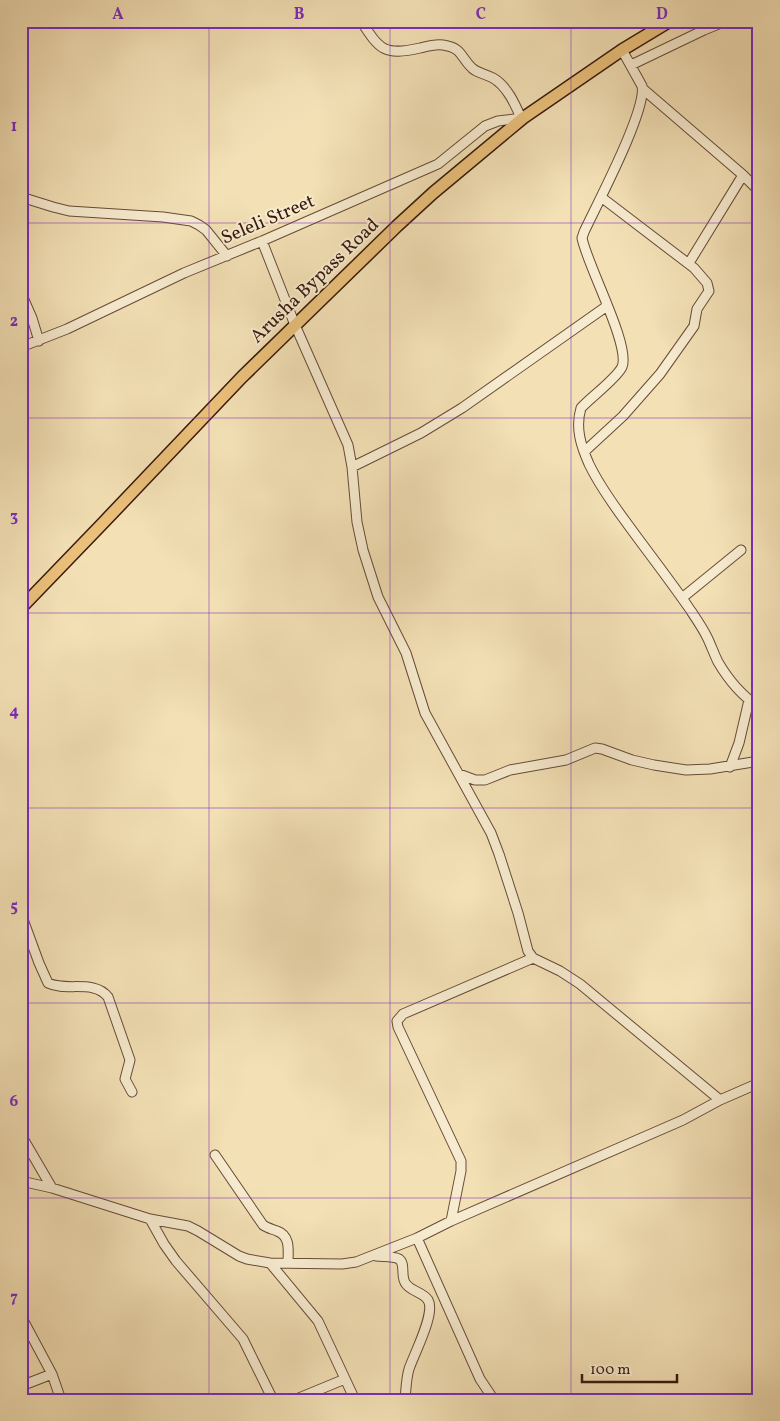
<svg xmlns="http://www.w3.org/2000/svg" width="780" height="1421" font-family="Vollkorn,serif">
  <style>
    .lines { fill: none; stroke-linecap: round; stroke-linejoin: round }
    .minor-casing { stroke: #664b38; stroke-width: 11 }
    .major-casing { stroke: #37190e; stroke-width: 14 }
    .minor { stroke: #f7ebcf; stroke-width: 9 }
    .major { stroke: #eac07a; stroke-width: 11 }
    .grid { fill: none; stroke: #7b2cbf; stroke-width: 1; stroke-opacity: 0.55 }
    .labels { text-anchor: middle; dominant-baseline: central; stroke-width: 4; stroke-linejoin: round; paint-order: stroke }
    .street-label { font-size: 19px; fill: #37190e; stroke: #f7ebcf }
    .neatline { fill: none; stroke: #7b2cbf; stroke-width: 2 }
    .grid-label { font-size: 16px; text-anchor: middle; font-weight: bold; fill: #7b2cbf }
  </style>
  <rect width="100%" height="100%" fill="#f3e0b5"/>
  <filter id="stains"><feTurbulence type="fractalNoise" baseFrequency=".004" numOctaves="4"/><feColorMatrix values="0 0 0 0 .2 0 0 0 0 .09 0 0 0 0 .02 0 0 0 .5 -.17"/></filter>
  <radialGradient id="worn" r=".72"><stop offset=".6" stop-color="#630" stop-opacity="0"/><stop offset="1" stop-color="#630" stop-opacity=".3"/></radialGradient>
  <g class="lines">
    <g class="minor-casing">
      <path id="minor" d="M 361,21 C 380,50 384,56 420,48 C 428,46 435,44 443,45 C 463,48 460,57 472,68 C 477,73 486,74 493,78 C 507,86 515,104 521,118
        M 622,50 L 642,86 C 647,110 596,206 584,232 L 582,238 C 587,265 631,346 622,367 C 616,379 591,397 581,408 C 575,428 581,446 589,464 C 599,485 612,503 626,522 C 647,551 669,579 689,608 C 695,617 702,627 707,637 C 711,645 714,654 718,662 C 728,679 742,696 759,707
        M 631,65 L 704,30 L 726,21
        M 643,89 L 743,175 L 759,191
        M 21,197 L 53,207 L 69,211 L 163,217 L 191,221 L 199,225 L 206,230 L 227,256
        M 262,241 L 295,325 L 348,445 L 352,467 L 357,522 L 363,550 L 378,597 L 406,653 L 425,713 L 491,833 L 499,854 L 518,913 L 528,951 L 533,958 L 560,971 L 580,984 L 720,1100
        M 689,263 L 743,175
        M 21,293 L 32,318 L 39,341
        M 21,347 L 67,329 L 184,273 L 262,241 L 438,164 L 485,126 L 498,121 L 523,118
        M 584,452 L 623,416 L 660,374 L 694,326 L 697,309 L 709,291 L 707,283 L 694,268 L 601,197
        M 352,467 L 421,433 L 462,408 L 607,306
        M 682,598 L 741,550
        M 730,767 L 739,743 L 749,700
        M 459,774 L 475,780 L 485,780 L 510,770 L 566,760 L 595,748 L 602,749 L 632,760 L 654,765 L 686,770 L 710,769 L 759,761
        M 21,914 L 39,963 L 48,983 C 66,992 94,979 108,997 L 130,1060 L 125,1079 L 132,1092
        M 21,1135 L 52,1188
        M 215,1155 L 263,1225 C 267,1228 272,1229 277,1231 C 291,1236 288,1251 288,1263
        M 21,1181 L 52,1188 L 150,1219 L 188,1226 L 198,1231 L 239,1256 L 247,1259 L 270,1263 L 342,1264 L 356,1262 L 417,1238 L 451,1221 L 683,1120 L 720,1100 L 759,1083
        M 150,1219 L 164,1244 L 176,1261 L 243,1339 L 273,1400
        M 451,1221 L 461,1171 L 461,1161 L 398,1027 L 397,1021 L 403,1014 L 533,958
        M 417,1238 L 480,1379 L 494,1400
        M 376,1256 C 383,1257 393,1256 399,1259 C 406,1264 400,1277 406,1284 C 412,1292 423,1292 428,1300 C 436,1313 414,1354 409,1369 C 406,1379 406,1390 405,1400
        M 270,1263 L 318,1321 L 355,1400
        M 21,1316 L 52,1374 L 61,1400
        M 21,1386 L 52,1374
        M 294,1400 L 345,1379"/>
    </g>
    <g class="major-casing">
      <path id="major" d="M 21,608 L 103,523 L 242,377 L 397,226 L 433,193 L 523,118 L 622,50 L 670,21"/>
    </g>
    <use href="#minor" class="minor"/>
    <use href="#major" class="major"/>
  </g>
  <path class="grid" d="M 209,21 L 209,1400M 390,21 L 390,1400M 571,21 L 571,1400M 21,223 L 759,223M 21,418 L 759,418M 21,613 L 759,613M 21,808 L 759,808M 21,1003 L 759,1003M 21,1198 L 759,1198"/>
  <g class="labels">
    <g class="street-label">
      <text transform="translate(268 220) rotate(-23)">Seleli Street</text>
      <text transform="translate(315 281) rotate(-44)">Arusha Bypass Road</text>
    </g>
  </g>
  <rect width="780" height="1421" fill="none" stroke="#f3e0b5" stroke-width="55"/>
  <path d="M582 1374v8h95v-8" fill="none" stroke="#37190e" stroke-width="2.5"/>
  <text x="590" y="1374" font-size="15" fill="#37190e" stroke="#f7ebcf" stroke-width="4" paint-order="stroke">100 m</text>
  <rect x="28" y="28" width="724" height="1366" class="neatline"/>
  <g class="grid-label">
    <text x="118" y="19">A</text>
    <text x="299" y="19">B</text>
    <text x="481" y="19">C</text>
    <text x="662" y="19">D</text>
    <text x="14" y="131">1</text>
    <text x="14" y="326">2</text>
    <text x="14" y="521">3</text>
    <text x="14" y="716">4</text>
    <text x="14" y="911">5</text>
    <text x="14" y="1106">6</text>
    <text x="14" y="1302">7</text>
  </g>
  <rect width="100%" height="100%" filter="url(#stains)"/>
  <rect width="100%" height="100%" fill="url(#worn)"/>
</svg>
